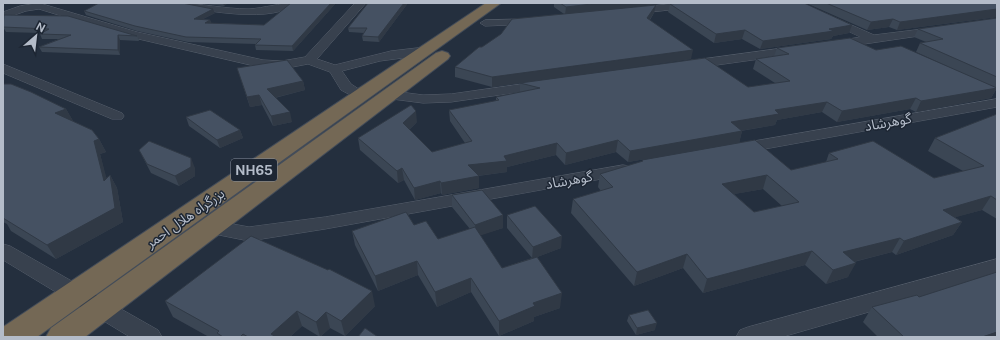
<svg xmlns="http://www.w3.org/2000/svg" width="1000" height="340" font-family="'Public Sans','Noto Sans Arabic',sans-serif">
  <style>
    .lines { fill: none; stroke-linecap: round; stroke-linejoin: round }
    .street-casing { stroke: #565f6c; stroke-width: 1 }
    .highway-casing { stroke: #434c59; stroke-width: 2 }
    .street { fill: #38414e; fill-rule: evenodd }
    .highway { fill: #746855; fill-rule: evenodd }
    .wall { fill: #3b4654; fill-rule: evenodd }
    .shaded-wall { fill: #303945 }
    .building { fill: #455162; stroke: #303945; fill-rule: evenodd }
    .labels { text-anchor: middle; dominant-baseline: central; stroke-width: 3; stroke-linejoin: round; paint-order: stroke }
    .shield { fill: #1d2633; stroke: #878f9c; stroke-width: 1 }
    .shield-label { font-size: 13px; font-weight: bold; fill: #b4bcc9 }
    .street-label { font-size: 14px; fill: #b4bcc9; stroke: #1d2633 }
  </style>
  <rect width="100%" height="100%" fill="#242f3e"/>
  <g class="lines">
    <g class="street-casing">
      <path id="street" d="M 39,3 L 137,32 L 263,60 L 282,61 L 305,57 L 355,3 L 366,3 L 317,59 L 335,65 L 391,51 L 425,47 L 431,51 L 425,55 L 380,61 L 342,71 L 351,84 L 368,95 L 366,98 L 356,98 L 341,90 L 330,72 L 308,64 L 282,69 L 263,68 L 130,37 L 39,9 L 26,11 L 3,19 L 3,12 L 20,6 Z
        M 177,3 C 201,3 224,9 249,9 C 265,8 279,3 295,3 C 277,24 203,11 178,5 Z
        M 678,3 L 710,3 L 705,6 L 633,14 L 628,11 L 633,8 Z
        M 789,3 L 802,3 L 874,35 L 939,27 L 945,30 L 939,33 L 837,48 L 831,44 L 833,42 L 860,37 Z
        M 531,19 L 536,22 L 535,24 L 485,26 L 480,23 L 485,20 Z
        M 799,46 L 805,50 L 803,53 L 688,69 L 682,65 L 688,61 Z
        M 3,64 L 122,113 L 124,116 L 122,119 L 112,119 L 3,73 Z
        M 543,81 L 548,82 L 550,85 L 548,88 L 451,102 L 423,103 L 392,99 L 387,98 L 385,95 L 387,92 L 392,91 L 423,95 L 451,94 Z
        M 997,99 L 997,107 L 737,154 L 731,152 L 729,149 L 731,146 L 737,144 Z
        M 623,165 L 629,166 L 632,170 L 629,174 L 325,229 L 249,241 L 204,232 L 201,227 L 204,222 L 211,220 L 249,227 L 325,217 Z
        M 3,244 L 10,246 L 158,330 L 162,337 L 130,337 L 3,260 Z
        M 997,259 L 997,275 L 782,337 L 736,337 L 740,330 L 748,327 Z"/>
    </g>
    <g class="highway-casing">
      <path id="highway" d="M 486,3 L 501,3 L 37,337 L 3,337 L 3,327 Z
        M 442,51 L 448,53 L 450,56 L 448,59 L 85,337 L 46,337 L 51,328 L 436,53 Z"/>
    </g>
    <use href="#street" class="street"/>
    <use href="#highway" class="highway"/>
  </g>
  <path class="wall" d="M 194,3 L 228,3 L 224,6 Z
    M 291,3 L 336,3 L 293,51 L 256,50 L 255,45 L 256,44 L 188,42 L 137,31 L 86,15 L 84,11 L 215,13 L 203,19 L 210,20 L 211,23 L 264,25 Z
    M 368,3 L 408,3 L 379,42 L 363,41 L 362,36 L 364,33 L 349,32 L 348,28 Z
    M 554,3 L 666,3 L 610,9 L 654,13 L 650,20 L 691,59 L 492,87 L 455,77 L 455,67 L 482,47 L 564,14 L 554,7 Z
    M 806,3 L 997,3 L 997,17 L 897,30 L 889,27 L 867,30 Z
    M 670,4 L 849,33 L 833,36 L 831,39 L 760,49 L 742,39 L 714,43 L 668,12 Z
    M 4,15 L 137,36 L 139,41 L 120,40 L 120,55 L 42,52 L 39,47 L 59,39 L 42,39 L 40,34 L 41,33 L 6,32 L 3,27 Z
    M 997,18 L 997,88 L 991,98 L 916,112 L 910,109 L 837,122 L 822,112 L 777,120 L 775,125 L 741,131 L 742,131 L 739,143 L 628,162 L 616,152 L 565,165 L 556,155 L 507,167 L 507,172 L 478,176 L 479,188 L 442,195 L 441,193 L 415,200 L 404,180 L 398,183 L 360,150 L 358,138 L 417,122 L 409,130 L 432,152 L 465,143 L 450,121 L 449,110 L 496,101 L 496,97 L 520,92 L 520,83 L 748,87 L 775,83 L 753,69 L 756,59 L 774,56 L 777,48 L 876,50 L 949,67 L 916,52 L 920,43 L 926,42 L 914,37 L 918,29 Z
    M 237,68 L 303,81 L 305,90 L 275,98 L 292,122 L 273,126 L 262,105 L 250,107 Z
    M 3,84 L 66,109 L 73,121 L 72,121 L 99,139 L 106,152 L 100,154 L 106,178 L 110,175 L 117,188 L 123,222 L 56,259 L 11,231 L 7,224 L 3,222 Z
    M 997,114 L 997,219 L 982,210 L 955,217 L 962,222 L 953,235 L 896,255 L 892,252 L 854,262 L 848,277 L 826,284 L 805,265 L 703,293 L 683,268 L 634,286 L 571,213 L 573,199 L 601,191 L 598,187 L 600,174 L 642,162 L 642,160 L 791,170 L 826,162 L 829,153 L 934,178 L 963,171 L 928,151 L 935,138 ZM 763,189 L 782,206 L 754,212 L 734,194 Z
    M 186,117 L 240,130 L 243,138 L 220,148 L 189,126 Z
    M 139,150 L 195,168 L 195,176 L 179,186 L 151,173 Z
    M 452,195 L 503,215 L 503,228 L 480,235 L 502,268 L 532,258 L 507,228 L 507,215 L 561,248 L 537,257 L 560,308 L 534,317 L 534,321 L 499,336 L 471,292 L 437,307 L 418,275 L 378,291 L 355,245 L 352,231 L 414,225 L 438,239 L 470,229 L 452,207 Z
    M 919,297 L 997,337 L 878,337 L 863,322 L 872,307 Z
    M 165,301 L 375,306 L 345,336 L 330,328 L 320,337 L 302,326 L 290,337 L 209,337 L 173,317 Z
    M 629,315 L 655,330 L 636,335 L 627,321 Z"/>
  <path class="shaded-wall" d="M 223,3 L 228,3 L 224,6 Z
    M 331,3 L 336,3 L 293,51 L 292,46 Z
    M 404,3 L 408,3 L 379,42 L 378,37 Z
    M 600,3 L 666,3 L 565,15 L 566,7 Z
    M 656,5 L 654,13 L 645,26 L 647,18 Z
    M 213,9 L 215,13 L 195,23 L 194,19 Z
    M 997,9 L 997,17 L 897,30 L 900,22 Z
    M 893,19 L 889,27 L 867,30 L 871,22 Z
    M 210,20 L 212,24 L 205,23 Z
    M 852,25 L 849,33 L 833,36 L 831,39 L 760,49 L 763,41 L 829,29 Z
    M 745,30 L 742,39 L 714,43 L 716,34 Z
    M 118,35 L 120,40 L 120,55 L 118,50 Z
    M 693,50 L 691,59 L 492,87 L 492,77 Z
    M 303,81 L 305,90 L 269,99 L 267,89 Z
    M 997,88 L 991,98 L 916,112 L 921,101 Z
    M 259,95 L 262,105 L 250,107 L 247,97 Z
    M 916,98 L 910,109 L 837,122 L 842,111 Z
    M 827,102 L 822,112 L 777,120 L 775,125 L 728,133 L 731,122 L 775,110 Z
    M 66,109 L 73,121 L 61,126 L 55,113 Z
    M 416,111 L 417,122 L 404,134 L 403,123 Z
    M 290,112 L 292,122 L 273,126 L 271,116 Z
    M 240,130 L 243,138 L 220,148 L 217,140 Z
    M 742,131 L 739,143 L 628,162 L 630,151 Z
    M 99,139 L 106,152 L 100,154 L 111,195 L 104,181 L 94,141 Z
    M 618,140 L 616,152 L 565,165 L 566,153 Z
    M 557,143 L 556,155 L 507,167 L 507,172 L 468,177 L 468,165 L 504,156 Z
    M 191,158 L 195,168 L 195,176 L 179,186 L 175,176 Z
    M 402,168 L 404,180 L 398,183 L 397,171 Z
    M 110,175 L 117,188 L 123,222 L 56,259 L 47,245 Z
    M 767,175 L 763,189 L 718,197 L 722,184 Z
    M 479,176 L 479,188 L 442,195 L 441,183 Z
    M 440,181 L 441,193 L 415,200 L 414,188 Z
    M 991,196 L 982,210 L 935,223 L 943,210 Z
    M 503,215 L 503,228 L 476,237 L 475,225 Z
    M 962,222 L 953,235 L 896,255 L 904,241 Z
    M 562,236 L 561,248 L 532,259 L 533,247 Z
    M 900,238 L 892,252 L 836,266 L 843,252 Z
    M 812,251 L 805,265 L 703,293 L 707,279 Z
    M 687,254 L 683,268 L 634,286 L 637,272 Z
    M 417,261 L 418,275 L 378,291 L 375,276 Z
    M 856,263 L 848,277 L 826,284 L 833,270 Z
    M 471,278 L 471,292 L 437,307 L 435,292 Z
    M 372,291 L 375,306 L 345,336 L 341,321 Z
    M 562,293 L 560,308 L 534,317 L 534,321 L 499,336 L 499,321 L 533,303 Z
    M 297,311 L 302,326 L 290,337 L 272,337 L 271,334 Z
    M 326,312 L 330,328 L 320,337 L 316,322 Z
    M 657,323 L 655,330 L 636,335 L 637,328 Z
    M 997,332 L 997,337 L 982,337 Z"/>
  <path class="building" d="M 99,3 L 182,3 L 213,9 L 194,19 L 210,20 L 205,23 L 264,25 L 291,3 L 331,3 L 292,46 L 255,45 L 261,39 L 186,37 L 135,26 L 84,11 Z
    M 368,3 L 404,3 L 378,37 L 362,36 L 367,28 L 348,28 Z
    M 560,3 L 600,3 L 566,7 Z
    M 679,3 L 804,3 L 852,25 L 829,29 L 834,31 L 763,41 L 745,30 L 716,34 L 670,4 Z
    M 826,3 L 997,3 L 997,9 L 900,22 L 893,19 L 871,22 Z
    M 656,5 L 647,18 L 693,50 L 492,77 L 455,67 L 479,47 L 482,47 L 501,34 L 512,19 Z
    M 4,15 L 68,16 L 137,36 L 118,35 L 118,50 L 39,47 L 71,35 L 40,34 L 49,29 L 3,27 Z
    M 997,18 L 997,77 L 920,43 L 943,39 L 918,29 Z
    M 850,38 L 876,50 L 901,46 L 997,88 L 921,101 L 916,98 L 842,111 L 827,102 L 775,110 L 779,114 L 731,122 L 742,131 L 630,151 L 618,140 L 566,153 L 557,143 L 504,156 L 507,161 L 468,165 L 479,176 L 441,183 L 440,181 L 414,188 L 402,168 L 397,171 L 358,138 L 411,105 L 416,111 L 403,123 L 432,152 L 472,141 L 449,110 L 499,100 L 496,97 L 540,88 L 520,83 L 705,58 L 748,87 L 790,81 L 756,59 L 789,54 L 777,48 Z
    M 287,60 L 303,81 L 267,89 L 290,112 L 271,116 L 259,95 L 247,97 L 237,68 Z
    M 3,84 L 11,84 L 31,92 L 66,109 L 55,113 L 92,130 L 99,139 L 94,141 L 104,181 L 110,175 L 115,208 L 47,245 L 3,218 L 3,216 L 4,216 L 3,215 Z
    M 210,110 L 240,130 L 217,140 L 186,117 Z
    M 997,114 L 997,200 L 991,196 L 943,210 L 962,222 L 904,241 L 900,238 L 843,252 L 856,263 L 833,270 L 812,251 L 707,279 L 687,254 L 637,272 L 573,199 L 613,187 L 600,174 L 643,161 L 642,160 L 755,140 L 791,170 L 838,159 L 829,153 L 873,141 L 934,178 L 984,166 L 935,138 ZM 767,175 L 799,202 L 754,212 L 722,184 Z
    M 149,141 L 191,158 L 191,167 L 175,176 L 147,164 L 139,150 Z
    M 482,190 L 503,215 L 475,225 L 452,195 Z
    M 535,206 L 562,236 L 533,247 L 507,215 Z
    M 406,212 L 414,225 L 426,221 L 438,239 L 475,227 L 502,268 L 537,257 L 562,293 L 533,303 L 535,306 L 499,321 L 471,278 L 435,292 L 417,261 L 375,276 L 352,231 Z
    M 251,236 L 328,270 L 329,269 L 372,291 L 341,321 L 326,312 L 316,322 L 297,311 L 271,334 L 276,337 L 248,337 L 243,334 L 240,337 L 223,337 L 217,333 L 219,331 L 165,301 Z
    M 997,272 L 997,332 L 982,337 L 904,337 L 872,307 L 917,295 L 919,297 Z
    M 648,310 L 657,323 L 637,328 L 629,315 Z
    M 365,328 L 378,337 L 358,337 Z"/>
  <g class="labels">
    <rect class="shield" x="231" y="159" width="46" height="22" rx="3"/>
    <g class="shield-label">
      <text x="254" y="170">NH65</text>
    </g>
    <g class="street-label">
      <text transform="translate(888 122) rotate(-10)">گوهرشاد</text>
      <text transform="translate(569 180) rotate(-10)">گوهرشاد</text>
      <text transform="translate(185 218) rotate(-35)">بزرگراه هلال احمر</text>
    </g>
  </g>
  <rect width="1000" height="340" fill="none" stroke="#b4bcc9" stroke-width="8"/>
  <g transform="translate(36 36) rotate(28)" stroke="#1d2633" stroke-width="3" paint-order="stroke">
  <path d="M0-3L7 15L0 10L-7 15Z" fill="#b4bcc9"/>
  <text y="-6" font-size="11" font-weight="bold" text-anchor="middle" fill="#b4bcc9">N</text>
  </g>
</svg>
